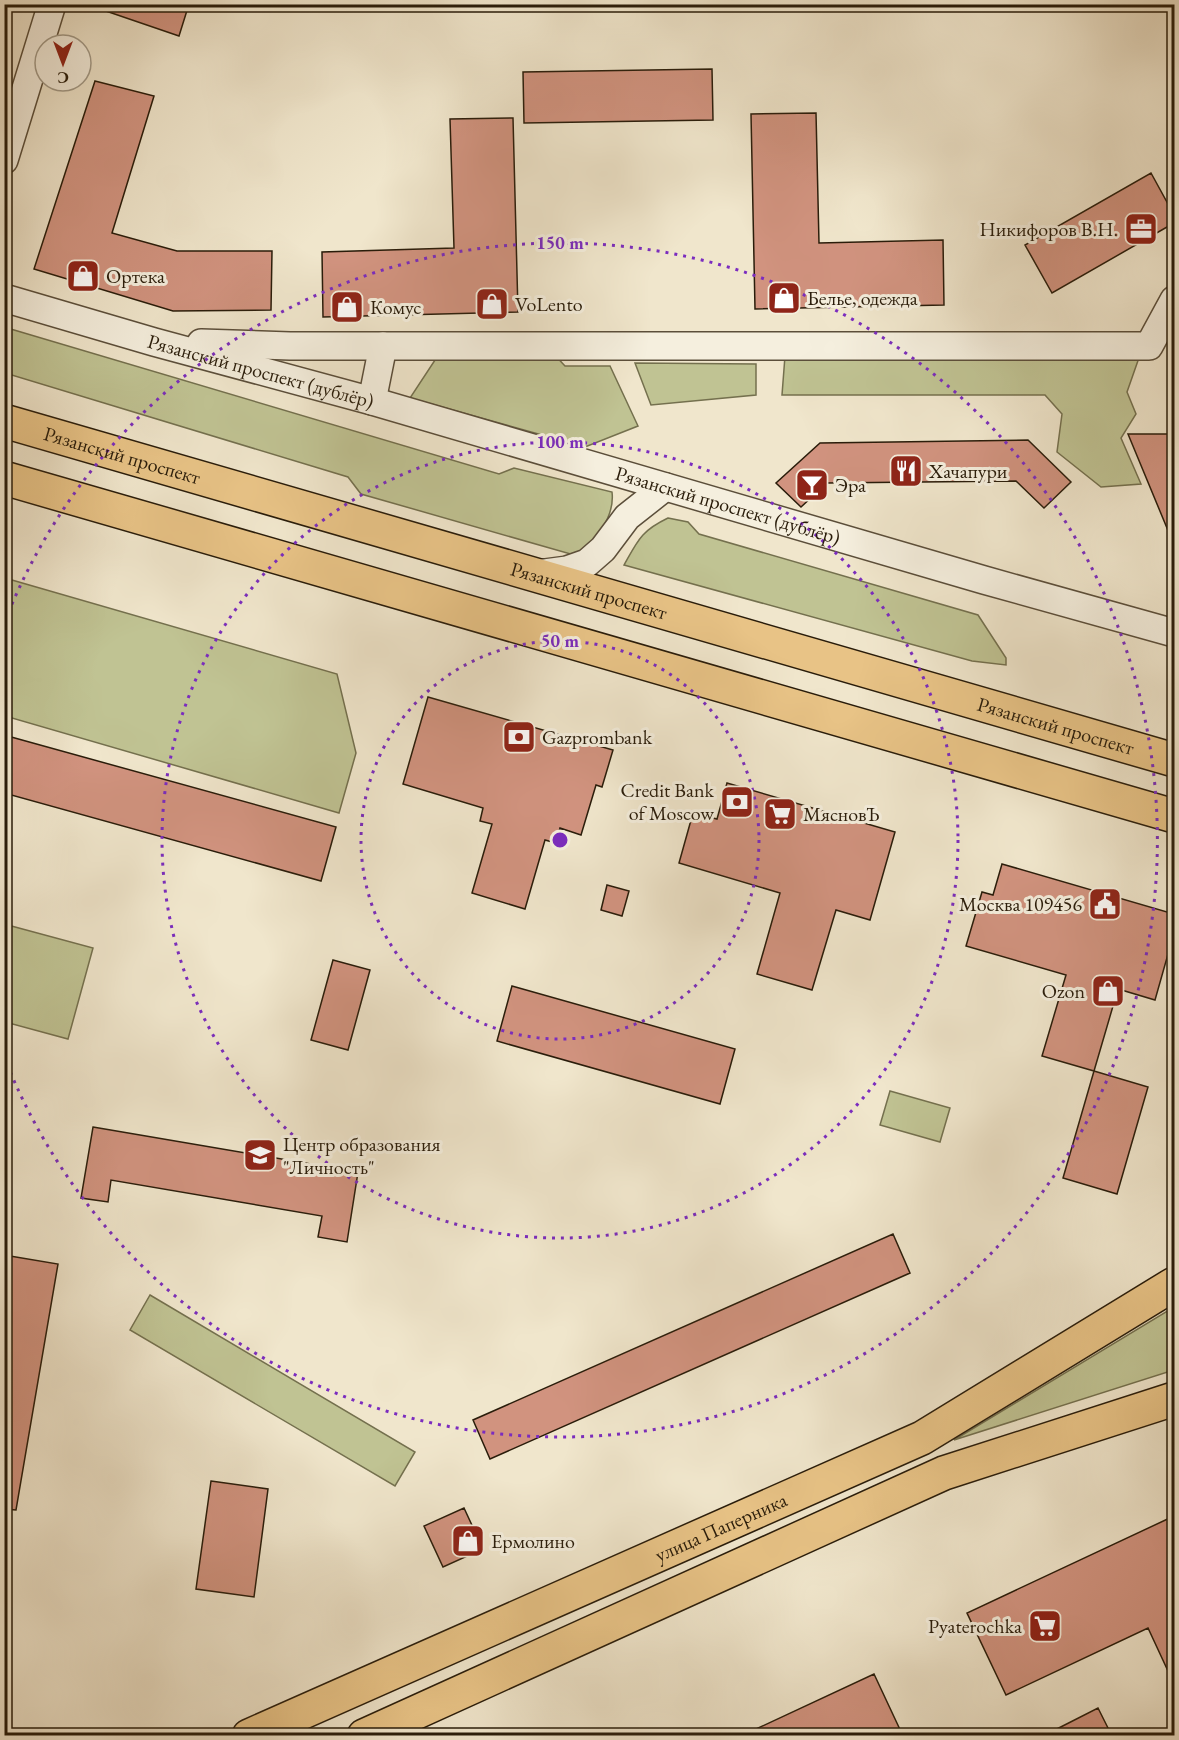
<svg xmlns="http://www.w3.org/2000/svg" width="1179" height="1740" font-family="'EB Garamond',serif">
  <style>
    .green { fill: #c0c393; stroke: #74704e; stroke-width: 1.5 }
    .building { fill: #d1937f; stroke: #291c0a; stroke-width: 1.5 }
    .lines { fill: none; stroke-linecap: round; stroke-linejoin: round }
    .minor-casing { stroke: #5b4e3a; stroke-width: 30 }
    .major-casing { stroke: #291c0a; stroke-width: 36 }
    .minor { stroke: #f5efde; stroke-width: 27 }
    .major { stroke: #e8c386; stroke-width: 33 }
    .ring { fill: none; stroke: #7b2cbf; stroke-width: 3; stroke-dasharray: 3 6 }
    .labels { text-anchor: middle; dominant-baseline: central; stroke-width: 6; stroke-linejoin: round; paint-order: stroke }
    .poi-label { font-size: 20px; fill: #291c0a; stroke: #f5efde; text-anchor: start }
    .street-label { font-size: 20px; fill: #291c0a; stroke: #f5efde }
    .centre { fill: #7b2cbf; stroke: #f5efde; stroke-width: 3 }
    .ring-label { font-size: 18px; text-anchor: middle; font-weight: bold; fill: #7b2cbf; stroke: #f5efde; stroke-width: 6; stroke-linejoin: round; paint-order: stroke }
  </style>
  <rect width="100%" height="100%" fill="#f0e6cc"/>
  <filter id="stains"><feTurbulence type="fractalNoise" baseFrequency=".00333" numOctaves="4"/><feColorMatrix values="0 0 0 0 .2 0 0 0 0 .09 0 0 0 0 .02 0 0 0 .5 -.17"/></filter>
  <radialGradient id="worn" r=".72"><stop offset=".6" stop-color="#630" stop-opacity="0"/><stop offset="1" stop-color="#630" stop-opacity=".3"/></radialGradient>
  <path class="green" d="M 4,327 L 499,474 L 514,468 L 612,492 C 615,516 595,545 574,555 L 361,494 L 348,477 L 5,373 Z
    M 551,351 L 565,366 L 610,366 L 638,426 L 585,447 L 410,398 L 437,357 Z
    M 1141,352 L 1127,392 L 1136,414 L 1121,438 L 1141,484 L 1101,487 L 1057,452 L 1062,414 L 1045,395 L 782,395 L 785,356 Z
    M 635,363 L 756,364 L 756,395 L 651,405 Z
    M 668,518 L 688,522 L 699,534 L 978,615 L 1006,658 L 1006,665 L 972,661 L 624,565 C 638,540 641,531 668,518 Z
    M 5,578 L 337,674 L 356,753 L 339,813 L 5,716 Z
    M 4,924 L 93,948 L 68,1039 L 5,1022 Z
    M 890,1091 L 950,1108 L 940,1142 L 880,1125 Z
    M 150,1295 L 415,1452 L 395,1486 L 130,1330 Z
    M 1174,1307 L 1174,1370 L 954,1440 Z"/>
  <path class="building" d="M 98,4 L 189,4 L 179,36 L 97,8 Z
    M 712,69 L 713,120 L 524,123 L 523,72 Z
    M 95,81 L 154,96 L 112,233 L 177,251 L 272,251 L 271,310 L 173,311 L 34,269 Z
    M 816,113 L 819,243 L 943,240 L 944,305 L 755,309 L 751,114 Z
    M 513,118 L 518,312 L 323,317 L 322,252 L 454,248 L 450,119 Z
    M 1151,173 L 1174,215 L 1174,223 L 1052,293 L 1025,245 Z
    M 1128,434 L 1174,434 L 1174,545 Z
    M 1028,440 L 1071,482 L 1044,508 L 1016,481 L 827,483 L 801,507 L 776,483 L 820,443 Z
    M 428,697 L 613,750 L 602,787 L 596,785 L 581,835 L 560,828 L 556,843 L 545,840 L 525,909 L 472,893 L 492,824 L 480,821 L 483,808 L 403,784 Z
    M 4,735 L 336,827 L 321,881 L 4,793 Z
    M 727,783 L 895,832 L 870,920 L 836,910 L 812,990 L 757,974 L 780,893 L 679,863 L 693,813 L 717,819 Z
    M 1002,864 L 1174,914 L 1174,933 L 1155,1000 L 1118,989 L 1094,1071 L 1042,1056 L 1066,975 L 966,946 L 982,892 L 993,895 Z
    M 607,885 L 629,891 L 622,916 L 601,910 Z
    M 333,960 L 370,970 L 348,1050 L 311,1040 Z
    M 512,986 L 735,1049 L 720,1104 L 497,1041 Z
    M 1094,1071 L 1148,1087 L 1117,1194 L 1063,1178 Z
    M 93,1127 L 358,1172 L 347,1242 L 318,1237 L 322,1216 L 111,1180 L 108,1202 L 81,1198 Z
    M 893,1234 L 910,1273 L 490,1459 L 473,1420 Z
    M 4,1255 L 58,1264 L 16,1510 L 4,1509 Z
    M 211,1481 L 268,1489 L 254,1597 L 196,1589 Z
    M 464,1508 L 483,1549 L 443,1567 L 424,1526 Z
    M 1174,1516 L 1174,1684 L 1148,1628 L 1006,1695 L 967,1613 Z
    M 874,1674 L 903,1736 L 741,1736 Z
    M 1098,1708 L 1112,1736 L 1043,1736 Z"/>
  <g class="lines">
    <g class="minor-casing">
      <g id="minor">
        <path d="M 4,160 L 52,4"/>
        <path id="s1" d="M 4,298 L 154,342 L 372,401 L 984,580 L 1174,633"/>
        <path d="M 201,343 L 290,346 L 1149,346 L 1174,300"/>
        <path d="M 372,401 L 383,346"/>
        <path d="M 537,574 L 567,570 L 587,563 L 603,549 L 627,517 L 665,487"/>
      </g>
    </g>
    <g class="major-casing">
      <g id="major">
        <path id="s2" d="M 4,421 L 1174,760"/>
        <path d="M 4,478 L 1174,816"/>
        <path id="s3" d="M 249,1736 L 922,1438 L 1174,1284"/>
        <path d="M 364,1736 L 944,1473 L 1174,1399"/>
      </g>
    </g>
    <use href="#minor" class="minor"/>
    <use href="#major" class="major"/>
  </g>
  <g class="ring">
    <circle cx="560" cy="840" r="199"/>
    <circle cx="560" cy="840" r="398"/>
    <path d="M5 621A597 597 0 1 1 5 1059"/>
  </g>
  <defs>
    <g id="office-square" transform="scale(1.725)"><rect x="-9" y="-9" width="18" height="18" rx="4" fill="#8f2418" stroke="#f5efde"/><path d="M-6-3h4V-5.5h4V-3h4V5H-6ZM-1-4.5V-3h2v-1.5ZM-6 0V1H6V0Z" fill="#fff"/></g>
    <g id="shop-square" transform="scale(1.725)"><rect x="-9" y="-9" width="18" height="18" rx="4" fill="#8f2418" stroke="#f5efde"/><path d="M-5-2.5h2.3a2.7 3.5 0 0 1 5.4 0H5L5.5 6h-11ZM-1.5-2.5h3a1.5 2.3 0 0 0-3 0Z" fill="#fff"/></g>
    <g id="restaurant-square" transform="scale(1.725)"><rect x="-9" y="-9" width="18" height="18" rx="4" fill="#8f2418" stroke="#f5efde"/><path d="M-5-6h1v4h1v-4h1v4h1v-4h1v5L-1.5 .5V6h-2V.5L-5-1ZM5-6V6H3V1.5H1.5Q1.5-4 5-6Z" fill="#fff"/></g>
    <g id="bar-square" transform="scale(1.725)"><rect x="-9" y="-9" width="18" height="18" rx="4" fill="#8f2418" stroke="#f5efde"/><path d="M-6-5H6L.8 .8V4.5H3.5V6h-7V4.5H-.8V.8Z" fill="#fff"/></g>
    <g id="bank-square" transform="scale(1.725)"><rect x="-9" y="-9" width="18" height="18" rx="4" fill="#8f2418" stroke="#f5efde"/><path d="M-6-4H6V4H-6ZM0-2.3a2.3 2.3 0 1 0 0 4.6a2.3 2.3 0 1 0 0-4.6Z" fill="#fff"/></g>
    <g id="supermarket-square" transform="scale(1.725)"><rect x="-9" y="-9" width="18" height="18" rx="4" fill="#8f2418" stroke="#f5efde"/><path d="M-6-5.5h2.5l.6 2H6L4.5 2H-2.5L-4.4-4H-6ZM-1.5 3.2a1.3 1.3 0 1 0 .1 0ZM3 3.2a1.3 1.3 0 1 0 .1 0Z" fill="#fff"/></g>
    <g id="civic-square" transform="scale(1.725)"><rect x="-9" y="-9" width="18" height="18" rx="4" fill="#8f2418" stroke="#f5efde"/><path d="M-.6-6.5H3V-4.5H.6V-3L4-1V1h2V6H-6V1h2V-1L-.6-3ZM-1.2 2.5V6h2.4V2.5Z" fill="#fff"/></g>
    <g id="school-square" transform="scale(1.725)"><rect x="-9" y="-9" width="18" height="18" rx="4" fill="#8f2418" stroke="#f5efde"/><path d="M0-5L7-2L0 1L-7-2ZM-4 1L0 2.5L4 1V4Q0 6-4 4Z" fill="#fff"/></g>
  </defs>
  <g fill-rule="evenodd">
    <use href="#office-square" x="1141" y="229"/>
    <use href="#shop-square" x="83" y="276"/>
    <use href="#shop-square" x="784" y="298"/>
    <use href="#shop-square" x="492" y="304"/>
    <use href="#shop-square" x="347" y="307"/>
    <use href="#restaurant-square" x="906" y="471"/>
    <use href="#bar-square" x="812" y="485"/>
    <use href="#bank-square" x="519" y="737"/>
    <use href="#bank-square" x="737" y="802"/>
    <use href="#supermarket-square" x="780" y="814"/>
    <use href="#civic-square" x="1105" y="904"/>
    <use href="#shop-square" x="1108" y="991"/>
    <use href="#school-square" x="260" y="1155"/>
    <use href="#shop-square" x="468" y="1541"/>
    <use href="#supermarket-square" x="1045" y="1626"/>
  </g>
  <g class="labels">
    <g class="poi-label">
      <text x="1118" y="229" text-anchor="end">Никифоров В.Н.</text>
      <text x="106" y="276">Ортека</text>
      <text x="807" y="298">Белье, одежда</text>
      <text x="515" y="304">VoLento</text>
      <text x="370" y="307">Комус</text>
      <text x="929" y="471">Хачапури</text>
      <text x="835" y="485">Эра</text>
      <text x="542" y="737">Gazprombank</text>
      <text x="714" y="790" text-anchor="end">Credit Bank<tspan x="714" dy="23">of Moscow</tspan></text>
      <text x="803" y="814">МясновЪ</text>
      <text x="1082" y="904" text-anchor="end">Москва 109456</text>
      <text x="1085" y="991" text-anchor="end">Ozon</text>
      <text x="283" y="1144">Центр образования<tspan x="283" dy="23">"Личность"</tspan></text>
      <text x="491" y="1541">Ермолино</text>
      <text x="1022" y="1626" text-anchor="end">Pyaterochka</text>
    </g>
    <g class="street-label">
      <text stroke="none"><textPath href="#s1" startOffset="267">Рязанский проспект (дублёр)</textPath></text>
      <text stroke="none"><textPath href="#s2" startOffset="123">Рязанский проспект</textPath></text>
      <text stroke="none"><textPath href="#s1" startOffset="753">Рязанский проспект (дублёр)</textPath></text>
      <text stroke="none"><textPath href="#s2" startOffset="609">Рязанский проспект</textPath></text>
      <text stroke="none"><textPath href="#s2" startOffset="1095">Рязанский проспект</textPath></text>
      <text stroke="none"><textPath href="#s3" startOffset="516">улица Паперника</textPath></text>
    </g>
  </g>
  <circle cx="560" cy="840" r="9" class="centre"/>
  <g class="ring-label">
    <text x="560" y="249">150 m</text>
    <text x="560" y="448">100 m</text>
    <text x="560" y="647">50 m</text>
  </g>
  <rect width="1179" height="1740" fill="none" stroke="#f0e6cc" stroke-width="24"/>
  <rect x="6" y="6" width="1167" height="1728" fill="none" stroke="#291c0a" stroke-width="3"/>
  <rect x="12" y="12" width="1155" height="1716" fill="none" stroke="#291c0a" stroke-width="1.5"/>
  <g transform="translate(63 63) rotate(180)"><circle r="28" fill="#f5efde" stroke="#a39b89" stroke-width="1.5"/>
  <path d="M0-4.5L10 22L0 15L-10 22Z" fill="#8f2418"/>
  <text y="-9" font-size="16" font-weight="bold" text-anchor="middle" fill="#291c0a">С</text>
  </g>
  <rect width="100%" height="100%" filter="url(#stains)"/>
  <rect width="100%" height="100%" fill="url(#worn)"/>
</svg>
